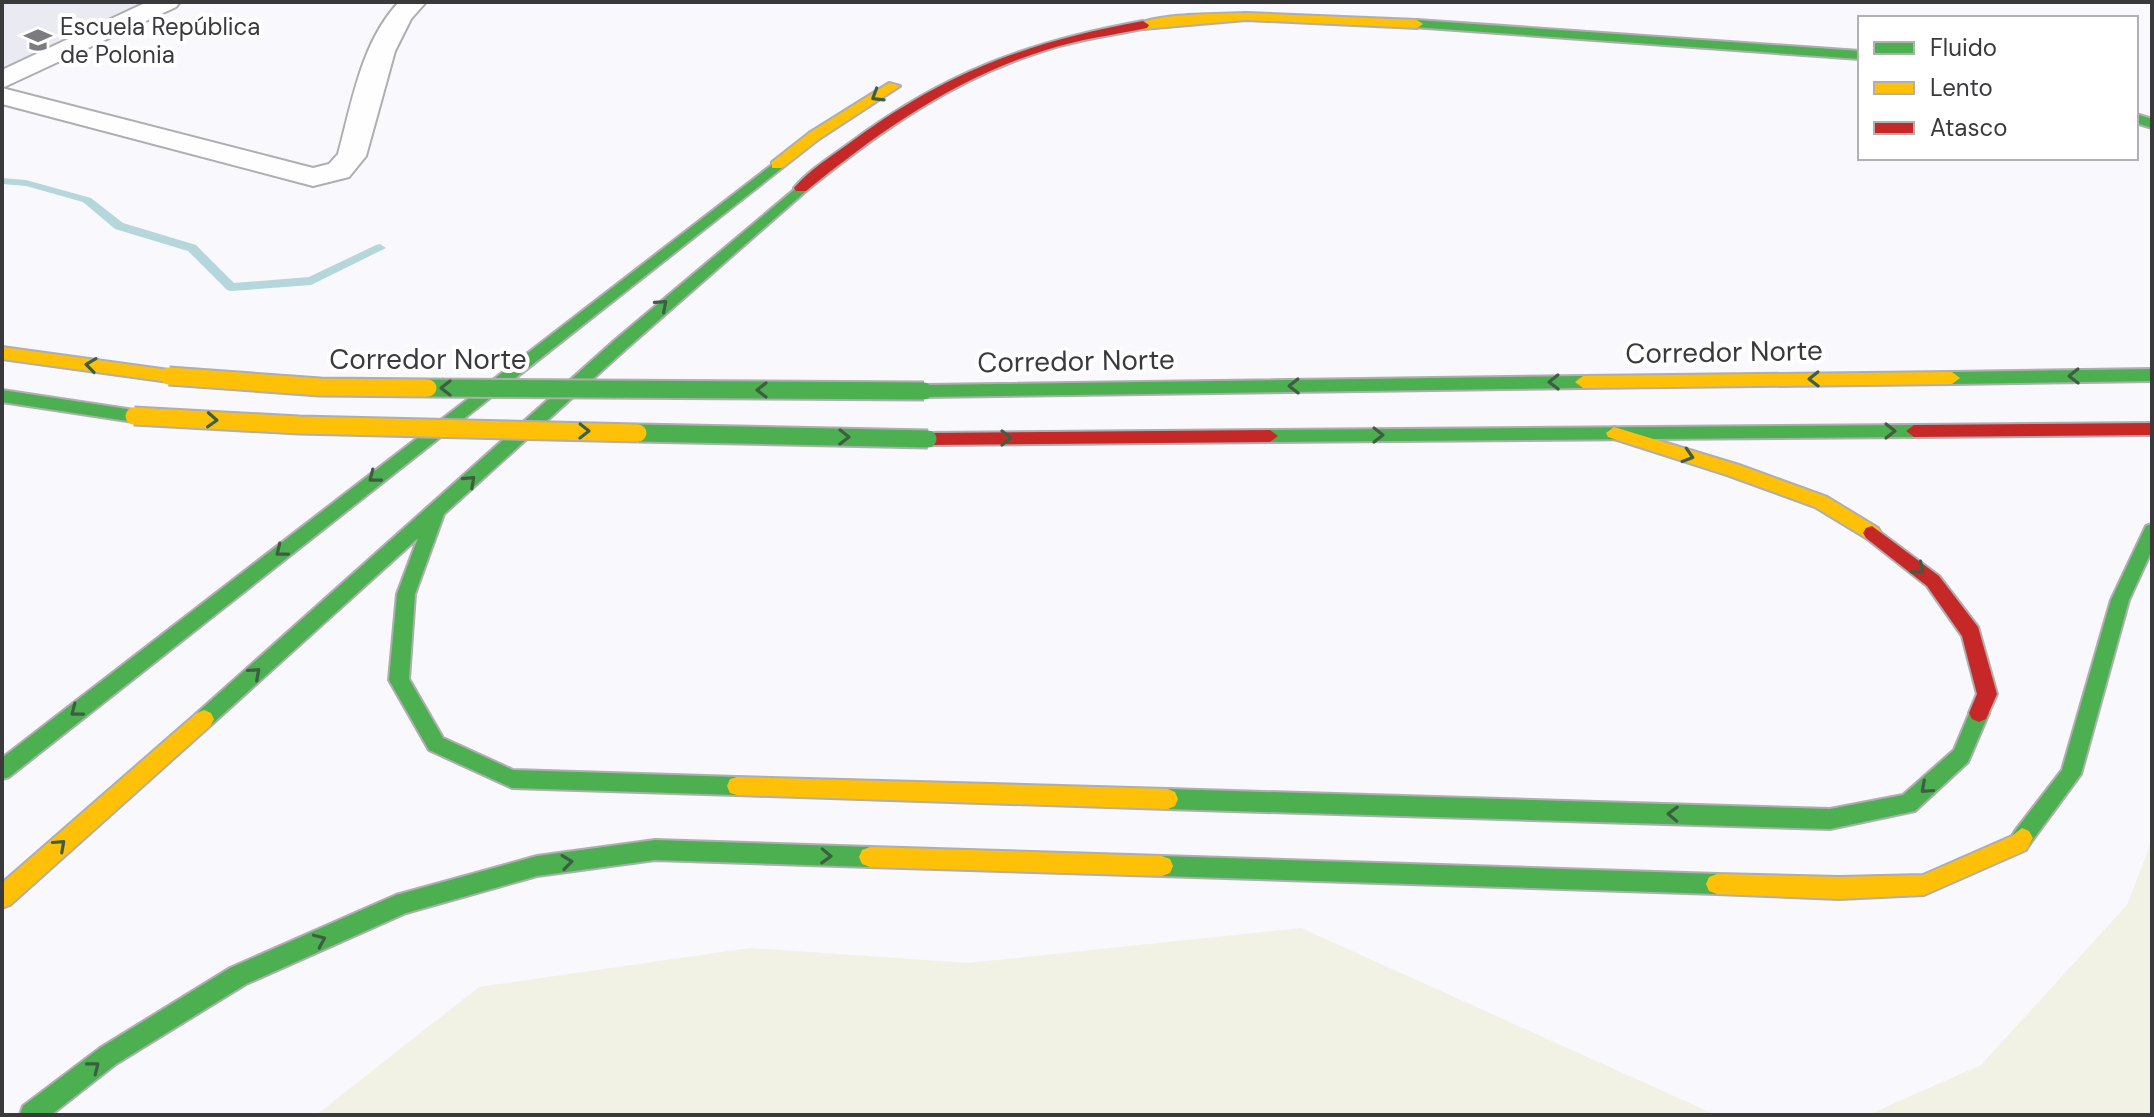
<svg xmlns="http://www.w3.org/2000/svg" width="2154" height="1117" font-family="'DM Sans',sans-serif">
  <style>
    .built { fill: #eaeaf3 }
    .green { fill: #f1f2e3 }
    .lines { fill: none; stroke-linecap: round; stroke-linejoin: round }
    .stream { fill: #b5d6da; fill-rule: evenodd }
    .street-casing { stroke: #aeaeb1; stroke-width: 4 }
    .fast-casing { stroke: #aeaeb1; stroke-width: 4 }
    .slow-casing { stroke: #aeaeb1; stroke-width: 4 }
    .jam-casing { stroke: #aeaeb1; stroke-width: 4 }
    .street { fill: #fefeff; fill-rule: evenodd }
    .fast { fill: #4caf50; fill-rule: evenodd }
    .slow { fill: #ffc107; fill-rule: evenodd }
    .jam { fill: #c62828; fill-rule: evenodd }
    .fast-bridge-casing { stroke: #aeaeb1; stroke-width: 21; stroke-linecap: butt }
    .slow-bridge-casing { stroke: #aeaeb1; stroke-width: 21; stroke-linecap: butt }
    .fast-bridge { stroke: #4caf50; stroke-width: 17 }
    .slow-bridge { stroke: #ffc107; stroke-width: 17 }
    .oneway { stroke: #3f5d43 }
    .labels { text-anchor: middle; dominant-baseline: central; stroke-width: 8; stroke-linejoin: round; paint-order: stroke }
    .far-poi-label { font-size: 24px; fill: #3a3a3d; stroke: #fff; text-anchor: start }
    .street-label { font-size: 28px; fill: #3a3a3d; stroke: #fff }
  </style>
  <rect width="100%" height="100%" fill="#f8f8fd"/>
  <path class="built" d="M 2,2 L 142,2 L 146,8 L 2,72 Z"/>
  <path class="green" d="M 2152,840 L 2152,1115 L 1868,1115 L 1981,1065 L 2127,905 Z
    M 1301,928 L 1716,1115 L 316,1115 L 479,987 L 750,948 L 968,963 Z"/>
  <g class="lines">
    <path class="stream" d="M 2,178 L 26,180 L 91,198 L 123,223 L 196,245 L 234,283 L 309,277 L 376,245 L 380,244 L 386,248 L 311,285 L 231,291 L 227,290 L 188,251 L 115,229 L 83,202 L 26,186 L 2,184 Z"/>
    <g class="street-casing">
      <path id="street" d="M 147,2 L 180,2 L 176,7 L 2,88 L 313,168 L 329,164 L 338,154 C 352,103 361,42 399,2 L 426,2 L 411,19 L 395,51 L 366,156 L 349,177 L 313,186 L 2,104 L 2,70 Z"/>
    </g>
    <g class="fast-casing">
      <path id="fast" d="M 1417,20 L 1860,51 L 1860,59 L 1413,27 L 1413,21 Z
        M 2136,114 L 2152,119 L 2152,128 L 2136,123 Z
        M 777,161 L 784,165 L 782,168 L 9,777 L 2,779 L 2,758 Z
        M 801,184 L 806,185 L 806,191 L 627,348 L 444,514 L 415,594 L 409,679 L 443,738 L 513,770 L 737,777 L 744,779 L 747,786 L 744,793 L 737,795 L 512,788 L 429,750 L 389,680 L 397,594 L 418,538 L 211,725 L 204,728 L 197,725 L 194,719 L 197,713 L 615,340 Z
        M 2152,369 L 2152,381 L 1952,384 L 1944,378 L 1952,372 Z
        M 1583,376 L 1591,382 L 1583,388 L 924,397 L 916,391 L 924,385 Z
        M 2,390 L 134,410 L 142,416 L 134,422 L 2,402 Z
        M 1914,425 L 1922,431 L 1914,437 L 1270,442 L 1262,436 L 1270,430 Z
        M 2152,524 L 2152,550 L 2129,600 L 2081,774 L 2029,845 L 2022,848 L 2015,845 L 2011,838 L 2015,831 L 2062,770 L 2111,600 L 2146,526 Z
        M 1979,704 L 1986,707 L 1989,713 L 1968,762 L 1915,811 L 1830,829 L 1168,809 L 1161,806 L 1158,799 L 1161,792 L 1168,789 L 1830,809 L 1903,795 L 1954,750 L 1972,707 Z
        M 655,840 L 870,847 L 878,850 L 881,857 L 878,864 L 870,867 L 655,860 L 537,876 L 406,913 L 246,984 L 116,1064 L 51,1115 L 20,1115 L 23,1106 L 100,1048 L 230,968 L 396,895 L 537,856 Z
        M 1162,856 L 1717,874 L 1725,877 L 1728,884 L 1725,891 L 1717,894 L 1162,876 L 1154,873 L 1151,866 L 1154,859 Z"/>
    </g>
    <g class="slow-casing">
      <path id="slow" d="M 1246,13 L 1417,20 L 1423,24 L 1417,28 L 1246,20 L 1143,29 L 1137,25 C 1155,13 1222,14 1246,13 Z
        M 889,83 L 900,86 L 819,139 L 782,168 L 772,168 L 772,162 L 809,133 Z
        M 2,347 L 169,370 L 177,376 L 169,382 L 2,359 Z
        M 1952,372 L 1960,378 L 1952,384 L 1583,388 L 1575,382 L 1583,376 Z
        M 1614,427 L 1739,465 L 1827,497 L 1878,528 L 1881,533 L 1878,538 L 1866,538 L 1815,507 L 1727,475 L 1608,437 L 1606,433 Z
        M 204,710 L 211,713 L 214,719 L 211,725 L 10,905 L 2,908 L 2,883 L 197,713 Z
        M 737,777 L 1168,789 L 1175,792 L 1178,799 L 1175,806 L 1168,809 L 737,795 L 730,793 L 727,786 L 730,779 Z
        M 2022,828 L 2029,831 L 2033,838 L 2026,850 L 1924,895 L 1839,899 L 1717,894 L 1709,891 L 1706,884 L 1709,877 L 1717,874 L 1839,877 L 1923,875 L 2012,836 Z
        M 870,847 L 1162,856 L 1170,859 L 1173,866 L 1170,873 L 1162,876 L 870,867 L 862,864 L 859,857 L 862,850 Z"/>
    </g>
    <g class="jam-casing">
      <path id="jam" d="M 1143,21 L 1149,25 L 1147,28 C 1114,35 1079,39 1046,50 C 955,78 880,131 806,191 L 796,191 L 794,188 C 809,170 832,156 851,142 C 946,72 1028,42 1143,21 Z
        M 2152,423 L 2152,435 L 1914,437 L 1906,431 L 1914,425 Z
        M 1270,430 L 1278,436 L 1270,442 L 928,445 L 920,439 L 928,433 Z
        M 1872,526 L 1939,576 L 1978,627 L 1997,694 L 1986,719 L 1979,722 L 1972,719 L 1969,713 L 1977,694 L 1962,636 L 1927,586 L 1866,538 L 1863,533 L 1866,528 Z"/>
    </g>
    <use href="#street" class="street"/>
    <use href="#fast" class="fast"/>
    <use href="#slow" class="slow"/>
    <use href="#jam" class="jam"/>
    <g class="fast-bridge-casing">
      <path id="fast-bridge" d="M 428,388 L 924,391
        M 638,433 L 928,439"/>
    </g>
    <g class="slow-bridge-casing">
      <path id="slow-bridge" d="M 169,376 L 320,387 L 428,388
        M 134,416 L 299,425 L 638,433"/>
    </g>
    <use href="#fast-bridge" class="fast-bridge"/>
    <use href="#slow-bridge" class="slow-bridge"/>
  </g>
  <defs><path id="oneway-chevron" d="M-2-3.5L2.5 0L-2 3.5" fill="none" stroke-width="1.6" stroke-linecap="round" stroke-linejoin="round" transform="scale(2)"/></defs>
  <g class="oneway">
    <use href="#oneway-chevron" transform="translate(877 96) rotate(148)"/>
    <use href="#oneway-chevron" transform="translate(662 305) rotate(-41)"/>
    <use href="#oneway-chevron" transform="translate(91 365) rotate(-172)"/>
    <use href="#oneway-chevron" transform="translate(2074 376) rotate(179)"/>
    <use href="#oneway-chevron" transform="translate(1814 379) rotate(179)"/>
    <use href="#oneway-chevron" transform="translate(1554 382) rotate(179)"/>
    <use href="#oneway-chevron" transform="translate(1294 386) rotate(179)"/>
    <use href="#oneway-chevron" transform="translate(446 388) rotate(-180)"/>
    <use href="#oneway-chevron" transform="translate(762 390) rotate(-180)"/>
    <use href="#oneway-chevron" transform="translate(212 420) rotate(3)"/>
    <use href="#oneway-chevron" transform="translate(584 431) rotate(1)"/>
    <use href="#oneway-chevron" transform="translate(1890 431)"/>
    <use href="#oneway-chevron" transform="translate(1378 435)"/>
    <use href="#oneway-chevron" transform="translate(844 437) rotate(1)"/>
    <use href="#oneway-chevron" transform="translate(1006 438)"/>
    <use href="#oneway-chevron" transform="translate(1688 456) rotate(17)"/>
    <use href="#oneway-chevron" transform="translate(374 477) rotate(142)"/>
    <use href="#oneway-chevron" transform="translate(470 481) rotate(-43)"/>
    <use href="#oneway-chevron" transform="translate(281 551) rotate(142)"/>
    <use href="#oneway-chevron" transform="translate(1919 569) rotate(40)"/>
    <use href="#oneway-chevron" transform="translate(255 673) rotate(-42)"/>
    <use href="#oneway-chevron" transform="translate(76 711) rotate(142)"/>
    <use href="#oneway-chevron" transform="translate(1926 788) rotate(138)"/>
    <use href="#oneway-chevron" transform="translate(1673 814) rotate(-178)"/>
    <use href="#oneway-chevron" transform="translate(60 845) rotate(-42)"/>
    <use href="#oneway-chevron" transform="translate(826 856) rotate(2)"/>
    <use href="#oneway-chevron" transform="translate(567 862) rotate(-8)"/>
    <use href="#oneway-chevron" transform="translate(320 940) rotate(-24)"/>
    <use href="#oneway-chevron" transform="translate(94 1067) rotate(-38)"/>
  </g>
  <defs>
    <g id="school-bare" transform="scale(2.16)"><path d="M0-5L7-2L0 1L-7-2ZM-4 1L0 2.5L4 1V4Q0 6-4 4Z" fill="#7c7c80" stroke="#fff" stroke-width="2.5" paint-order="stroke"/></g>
  </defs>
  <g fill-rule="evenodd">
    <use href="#school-bare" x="38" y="40"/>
  </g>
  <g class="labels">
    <g class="far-poi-label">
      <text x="60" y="26">Escuela República<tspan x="60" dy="28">de Polonia</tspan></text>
    </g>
    <g class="street-label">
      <text transform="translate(1724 352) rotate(-1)">Corredor Norte</text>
      <text x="428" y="359">Corredor Norte</text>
      <text transform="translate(1076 361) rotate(-1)">Corredor Norte</text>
    </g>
  </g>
  <rect width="2154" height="1117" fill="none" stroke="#3a3a3d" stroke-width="8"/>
  <rect x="1858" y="16" width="280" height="144" fill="#ffffff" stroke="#b0b0b1" stroke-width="2"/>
  <rect x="1874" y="42" width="40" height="12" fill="#4caf50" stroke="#b0b0b1" stroke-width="2"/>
  <text x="1930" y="56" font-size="24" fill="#3a3a3d">Fluido</text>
  <rect x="1874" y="82" width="40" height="12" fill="#ffc107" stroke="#b0b0b1" stroke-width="2"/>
  <text x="1930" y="96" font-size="24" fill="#3a3a3d">Lento</text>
  <rect x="1874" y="122" width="40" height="12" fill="#c62828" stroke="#b0b0b1" stroke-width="2"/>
  <text x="1930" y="136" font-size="24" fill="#3a3a3d">Atasco</text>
</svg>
